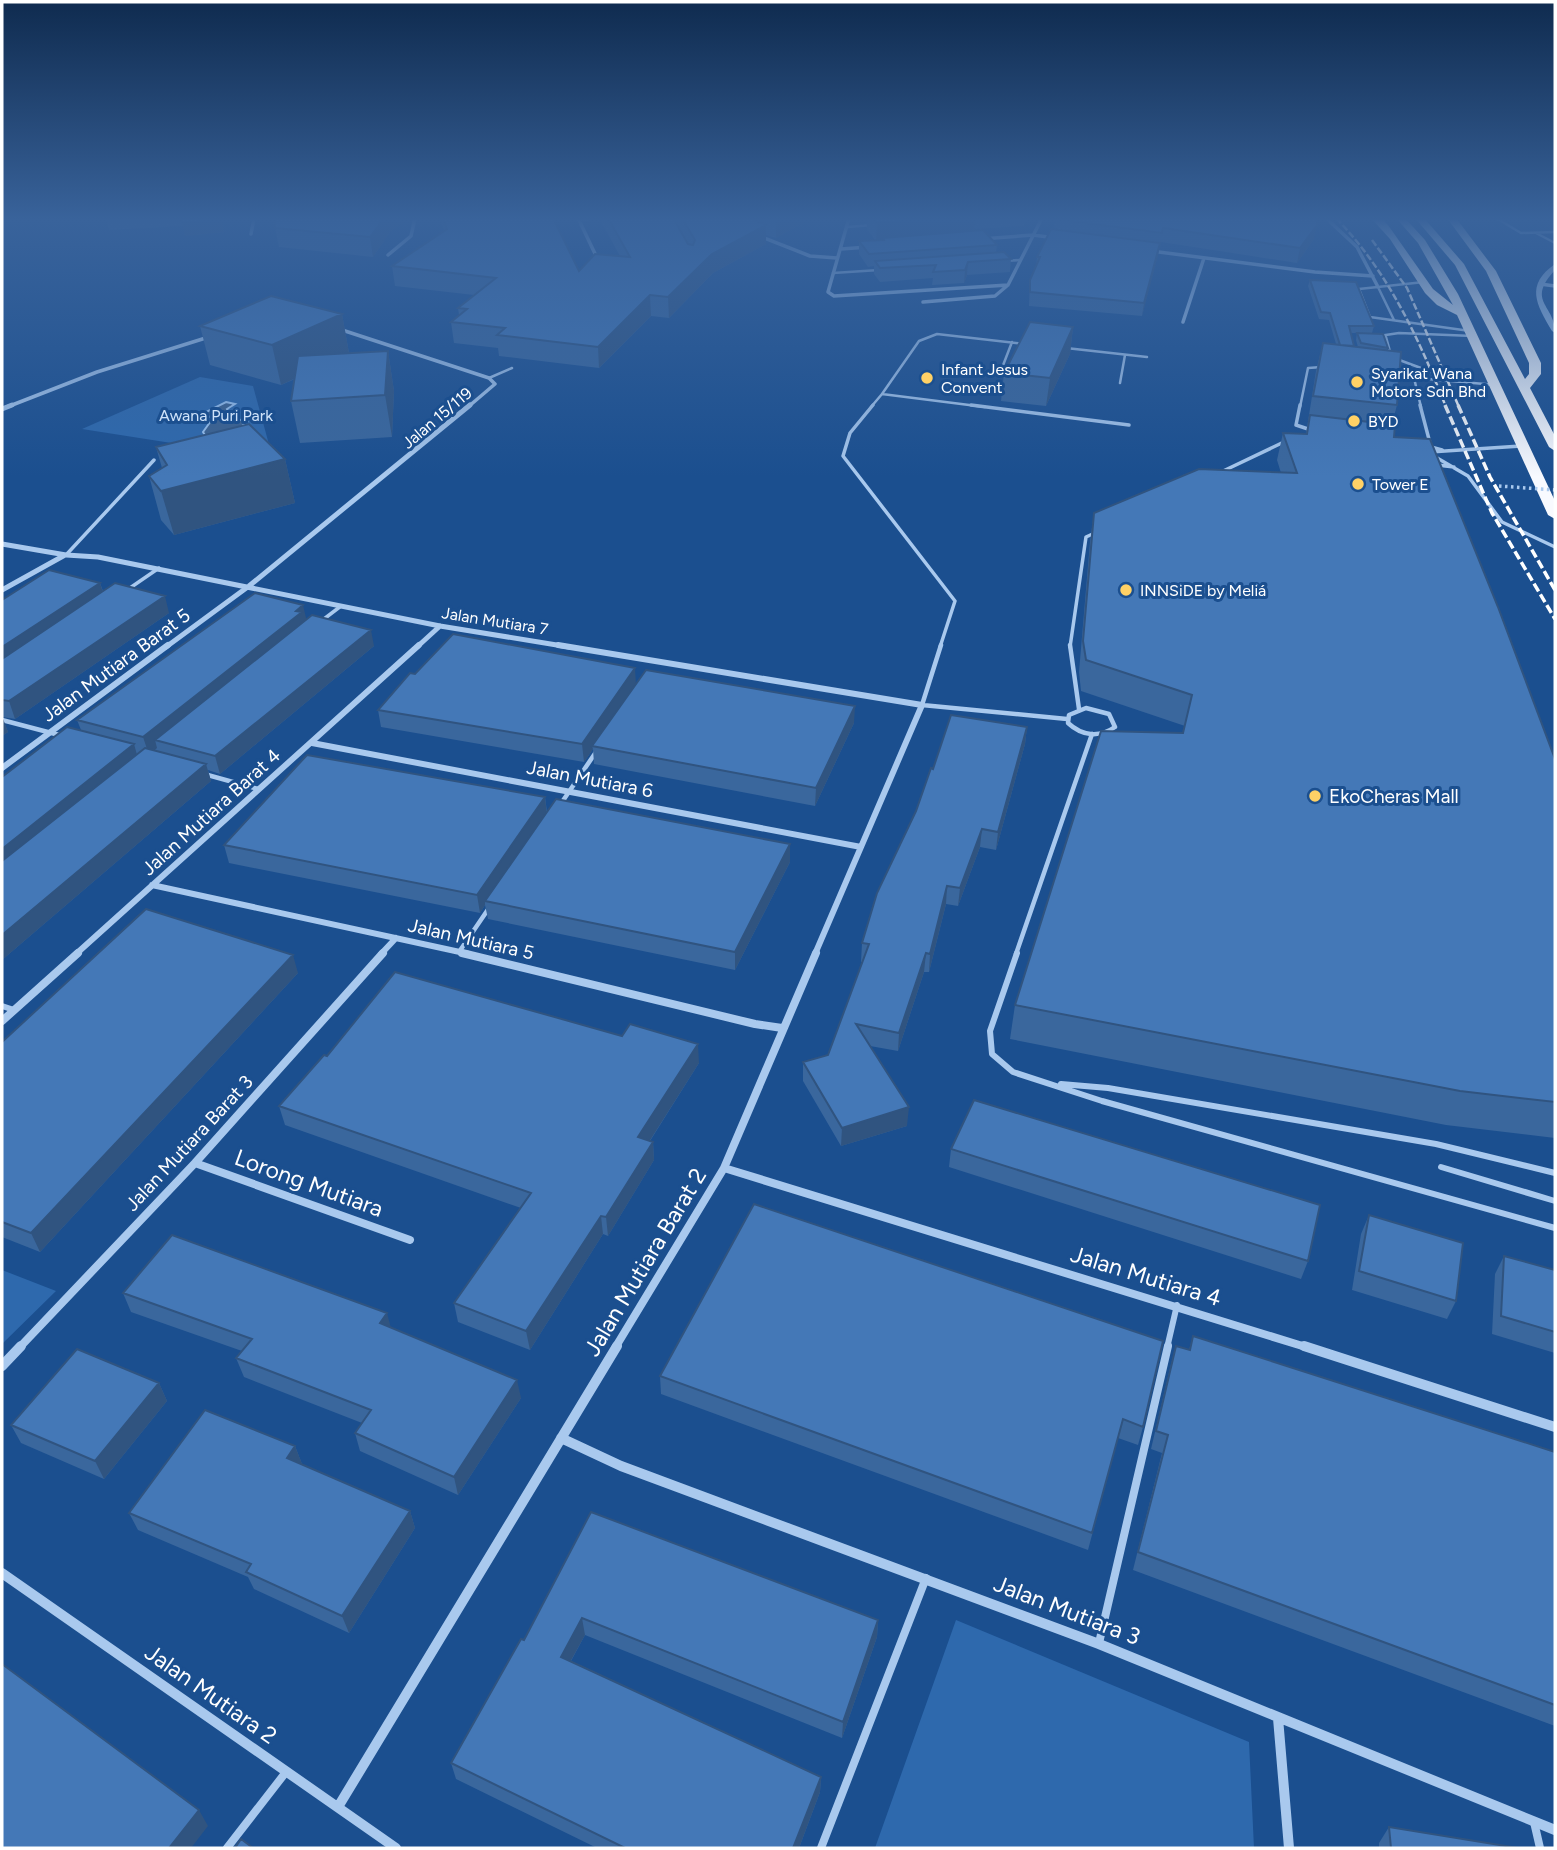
<svg xmlns="http://www.w3.org/2000/svg" width="1557" height="1850" font-family="Figtree,sans-serif">
  <style>
    .green { fill: #2e69ad }
    .water { fill: #3c6290; stroke: #9cc4f0; stroke-width: 2 }
    .lines { fill: none; stroke-linecap: round; stroke-linejoin: round }
    .service-far4 { stroke: #a9c9ee; stroke-width: 2.5 }
    .service-far3 { stroke: #a9c9ee; stroke-width: 3.5 }
    .service-far2 { stroke: #a9c9ee; stroke-width: 4.5 }
    .service-far1 { stroke: #a9c9ee; stroke-width: 6 }
    .service { stroke: #a9c9ee; stroke-width: 8 }
    .minor-far4 { stroke: #a9c9ee; stroke-width: 3.5 }
    .minor-far3 { stroke: #a9c9ee; stroke-width: 5 }
    .minor-far2 { stroke: #a9c9ee; stroke-width: 6 }
    .minor-far1 { stroke: #a9c9ee; stroke-width: 8 }
    .minor { stroke: #a9c9ee; stroke-width: 10 }
    .tertiary { fill: #a9c9ee; fill-rule: evenodd }
    .trunk { fill: #f8faff; fill-rule: evenodd }
    .rail-far1 { stroke: #fff; stroke-width: 2.5; stroke-dasharray: 7 2.5; stroke-linecap: butt }
    .rail { stroke: #fff; stroke-width: 3.5; stroke-dasharray: 9 3.5; stroke-linecap: butt }
    .path-bridge { stroke: #a9c9ee; stroke-width: 3.5; stroke-dasharray: 2.5 3.5; stroke-linecap: butt }
    .wall { fill: #3a679d }
    .shaded-wall { fill: #305480 }
    .building { fill: #4478b7; stroke: #305480; stroke-width: 2 }
    .poi-dot { fill: #ffd166; stroke: #1b4f8f; stroke-width: 2.5 }
    .labels { text-anchor: middle; dominant-baseline: central; stroke-width: 6; stroke-linejoin: round; paint-order: stroke }
    .far-poi-label { font-size: 16px; fill: #fff; stroke: #1b4f8f; text-anchor: start }
    .far-park-label { font-size: 16px; fill: #cfe3fa; stroke: #1b4f8f }
    .far-street-label { font-size: 16px; fill: #fff; stroke: #1b4f8f }
    .street-label { font-size: 19px; fill: #fff; stroke: #1b4f8f }
    .poi-label { font-size: 19px; fill: #fff; stroke: #1b4f8f; text-anchor: start }
    .near-street-label { font-size: 23px; fill: #fff; stroke: #1b4f8f }
  </style>
  <rect width="100%" height="100%" fill="#1b4f8f"/>
  <path class="green" d="M 200,377 L 253,386 L 273,459 L 82,429 Z
    M 2,1270 L 56,1291 L 2,1344 Z
    M 956,1620 L 1249,1742 L 1254,1848 L 875,1848 Z"/>
  <path class="water" d="M 226,402 L 235,404 L 227,409 L 231,417 L 247,422 L 238,429 L 208,440 L 203,432 L 213,418 L 202,414 Z"/>
  <g class="lines">
    <path class="service-far4" d="M 1496,218 L 1521,233 L 1555,232
      M 847,227 L 872,225
      M 1536,233 L 1555,243
      M 1004,261 L 1020,260
      M 833,273 L 879,270
      M 1424,282 L 1359,289 L 1370,317 L 1470,331
      M 1377,285 L 1394,320
      M 1379,336 L 1399,333 L 1473,336
      M 1386,337 L 1391,355
      M 1066,348 L 1147,357
      M 1394,358 L 1429,371 L 1472,380
      M 1002,368 L 1012,342
      M 1394,376 L 1496,385
      M 489,378 L 512,368
      M 1414,378 L 1421,407
      M 1120,383 L 1125,355
      M 882,394 L 919,341 L 937,334 L 1025,344
      M 871,407 L 882,394 L 985,407
      M 1300,407 L 1308,368 L 1322,367"/>
    <path class="service-far3" d="M 873,405 L 850,433 L 843,456 L 955,601 L 940,647
      M 971,405 L 1129,425
      M 1300,405 L 1296,425 L 1311,430
      M 1420,405 L 1431,447 L 1442,450
      M 1430,452 L 1521,446
      M 1432,455 L 1468,476 L 1502,522 L 1555,547
      M 1437,465 L 1454,467
      M 1219,473 L 1286,441
      M 66,555 L 154,460
      M 127,590 L 159,568
      M 320,622 L 341,606
      M 1070,647 L 1086,537 L 1097,532"/>
    <path class="service-far2" d="M 941,645 L 922,705 L 1067,719
      M 1070,645 L 1079,709
      M 1086,708 L 1109,714 L 1115,727 C 1099,738 1082,736 1068,723 L 1069,715 Z
      M 2,720 L 63,736
      M 204,774 L 258,789
      M 560,805 L 596,752
      M 459,952 L 489,908
      M 1016,954 L 1092,734"/>
    <path class="service-far1" d="M 1017,953 L 990,1031 L 992,1054 L 1013,1072 L 1102,1101 L 1555,1228
      M 2,1006 L 14,1010
      M 1061,1084 L 1108,1088 L 1436,1144 L 1555,1173
      M 1441,1167 L 1555,1201
      M 1167,1348 L 1177,1305"/>
    <path class="service" d="M 1099,1643 L 1168,1346
      M 1534,1822 L 1540,1848
      M 227,1848 L 286,1772
      M 821,1848 L 926,1578"/>
    <path class="minor-far4" d="M 578,218 L 598,260
      M 849,218 L 828,292 L 834,296 L 1008,285
      M 1326,218 L 1357,247 L 1377,285
      M 578,220 L 594,218
      M 251,234 L 254,218
      M 759,236 L 810,256 L 837,258
      M 981,239 L 1033,235 L 1056,238
      M 841,249 L 868,247
      M 1151,251 L 1315,272 L 1373,276
      M 388,255 L 411,236 L 415,218
      M 1540,284 L 1555,286
      M 923,302 L 995,296 L 1008,285 L 1042,218
      M 1183,322 L 1204,258
      M 339,329 L 489,378 L 495,384 L 468,407
      M 7,407 L 97,372 L 212,336"/>
    <path class="minor-far3" d="M 2,409 L 12,405
      M 2,544 L 66,555 L 98,557 L 440,626 L 569,647
      M 2,590 L 65,555
      M 166,647 L 249,586 L 470,405
      M 417,647 L 440,626"/>
    <path class="minor-far2" d="M 558,645 L 922,705 L 815,954
      M 312,743 L 861,847
      M 2,768 L 168,645
      M 152,885 L 469,954
      M 76,954 L 419,645
      M 381,954 L 396,938"/>
    <path class="minor-far1" d="M 462,953 L 755,1024 L 782,1028
      M 2,1021 L 78,953
      M 195,1163 L 410,1240
      M 724,1168 L 1309,1348
      M 19,1348 L 195,1163 L 383,953
      M 615,1348 L 724,1168 L 816,953"/>
    <path class="minor" d="M 1304,1346 L 1555,1427
      M 2,1366 L 21,1346
      M 561,1438 L 621,1466 L 1099,1644 L 1555,1830
      M 2,1573 L 396,1848
      M 1278,1718 L 1289,1848
      M 338,1807 L 617,1346"/>
    <path class="tertiary" d="M 1555,264 L 1555,270 C 1525,302 1556,305 1555,333 L 1552,331 C 1536,304 1525,285 1555,264 Z"/>
    <path class="trunk" d="M 1371,218 L 1381,218 L 1388,225 L 1433,289 L 1453,305 L 1418,243 L 1396,218 L 1405,218 L 1425,240 L 1458,294 L 1555,501 L 1555,519 L 1548,515 L 1457,315 L 1437,305 L 1425,293 L 1390,239 Z
      M 1415,218 L 1424,218 L 1464,264 L 1525,379 L 1529,374 L 1529,363 L 1486,271 L 1447,218 L 1456,218 L 1496,271 L 1541,363 L 1541,374 L 1530,388 L 1555,436 L 1555,451 L 1549,447 L 1455,265 Z"/>
    <path class="rail-far1" d="M 1336,218 C 1389,273 1418,337 1446,407
      M 1372,240 L 1407,288 L 1459,407"/>
    <path class="rail" d="M 1445,405 L 1492,513 L 1555,619
      M 1458,405 L 1490,477 L 1555,590"/>
    <path class="path-bridge" d="M 1499,486 L 1555,490"/>
  </g>
  <path class="wall" d="M 106,218 L 221,218 L 224,232 L 185,236 L 183,226 L 109,230 Z
    M 440,218 L 553,218 L 579,271 L 620,256 L 599,218 L 812,218 L 776,238 L 766,235 L 766,244 L 713,273 L 669,318 L 651,316 L 599,368 L 499,356 L 498,348 L 454,343 L 451,322 L 459,315 L 458,308 L 474,295 L 395,286 L 392,266 L 444,231 Z
    M 859,218 L 1025,218 L 1024,226 L 975,229 L 974,231 L 997,245 L 996,253 L 1011,259 L 1010,272 L 967,275 L 964,283 L 932,285 L 933,278 L 880,282 L 874,274 L 874,266 L 868,267 L 859,254 L 859,241 L 875,240 L 867,229 L 867,222 L 862,222 Z
    M 1055,218 L 1314,239 L 1297,263 L 1161,242 L 1160,247 L 1159,247 L 1142,316 L 1029,306 L 1030,280 L 1036,267 L 1037,257 L 1054,229 Z
    M 275,228 L 390,232 L 373,257 L 279,247 Z
    M 1310,280 L 1374,326 L 1372,333 L 1350,333 L 1354,346 L 1358,347 L 1356,340 L 1357,333 L 1388,348 L 1387,350 L 1397,405 L 1392,424 L 1394,437 L 1555,759 L 1555,1138 L 1446,1125 L 1010,1039 L 1015,1005 L 1183,733 L 1185,726 L 1081,691 L 1079,672 L 1090,542 L 1094,513 L 1281,473 L 1277,460 L 1283,433 L 1306,434 L 1316,371 L 1323,343 L 1336,344 L 1329,320 L 1319,319 L 1308,286 Z
    M 342,314 L 349,353 L 388,351 L 394,391 L 392,437 L 300,443 L 291,401 L 295,379 L 281,385 L 210,365 L 200,326 Z
    M 1073,327 L 1070,354 L 1046,406 L 1001,401 L 1004,373 Z
    M 156,447 L 285,459 L 295,503 L 174,535 L 161,520 L 149,476 L 162,468 Z
    M 100,583 L 103,591 L 169,613 L 15,719 L 2,717 L 8,732 L 2,736 L 2,600 Z
    M 307,620 L 374,646 L 220,774 L 208,770 L 211,781 L 2,960 L 81,730 L 77,720 Z
    M 415,674 L 636,683 L 854,723 L 815,806 L 594,764 L 593,749 L 584,762 L 381,727 L 378,710 Z
    M 1027,727 L 1025,744 L 996,850 L 980,847 L 958,906 L 946,904 L 929,972 L 924,972 L 898,1051 L 870,1046 L 907,1126 L 841,1146 L 803,1081 L 803,1062 L 828,1055 L 863,962 L 861,962 L 862,943 L 933,769 Z
    M 545,797 L 547,812 L 790,862 L 735,970 L 488,919 L 485,905 L 480,913 L 229,863 L 224,845 Z
    M 298,973 L 40,1252 L 2,1237 L 2,1042 Z
    M 327,1056 L 699,1063 L 650,1141 L 653,1142 L 654,1160 L 608,1236 L 603,1234 L 530,1350 L 458,1322 L 454,1303 L 521,1208 L 285,1125 L 279,1106 Z
    M 951,1149 L 1308,1261 L 1301,1279 L 949,1167 Z
    M 754,1204 L 1143,1427 L 1138,1445 L 1118,1438 L 1088,1550 L 661,1394 L 660,1376 Z
    M 1369,1215 L 1456,1301 L 1447,1319 L 1352,1290 L 1361,1234 Z
    M 1504,1256 L 1555,1270 L 1555,1353 L 1492,1334 L 1495,1274 Z
    M 123,1293 L 391,1328 L 521,1398 L 458,1495 L 360,1451 L 355,1433 L 362,1423 L 244,1377 L 236,1358 L 242,1351 L 131,1312 Z
    M 1193,1336 L 1555,1452 L 1555,1726 L 1133,1570 L 1162,1453 L 1151,1449 L 1171,1364 L 1176,1346 L 1189,1350 Z
    M 159,1383 L 167,1401 L 104,1479 L 21,1443 L 11,1425 Z
    M 295,1446 L 302,1464 L 410,1511 L 415,1528 L 349,1633 L 254,1589 L 248,1577 L 138,1530 L 129,1513 Z
    M 591,1512 L 878,1620 L 877,1637 L 842,1738 L 585,1635 L 571,1661 L 821,1777 L 820,1792 L 799,1848 L 597,1848 L 456,1779 L 451,1763 L 524,1640 Z
    M 1389,1827 L 1518,1848 L 1379,1848 L 1379,1843 Z"/>
  <path class="shaded-wall" d="M 21,218 L 71,218 L 22,222 Z
    M 221,218 L 224,232 L 185,236 L 182,223 Z
    M 384,218 L 410,218 L 390,232 L 373,257 L 370,237 Z
    M 778,218 L 812,218 L 776,238 L 776,219 Z
    M 862,218 L 867,218 L 867,222 L 862,222 Z
    M 944,218 L 975,218 L 974,235 L 883,238 L 883,242 L 876,242 L 877,223 Z
    M 766,225 L 766,244 L 713,273 L 669,318 L 668,297 L 712,254 Z
    M 1317,225 L 1314,239 L 1297,263 L 1300,248 Z
    M 1160,243 L 1158,256 L 1142,316 L 1144,303 Z
    M 968,262 L 967,275 L 964,283 L 965,270 Z
    M 650,295 L 651,316 L 599,368 L 598,347 Z
    M 342,314 L 349,353 L 281,385 L 272,345 Z
    M 1073,327 L 1070,354 L 1046,406 L 1050,378 Z
    M 388,351 L 394,391 L 392,437 L 385,395 Z
    M 285,459 L 295,503 L 174,535 L 161,491 Z
    M 100,583 L 105,599 L 2,668 L 2,647 Z
    M 165,596 L 169,613 L 15,719 L 9,701 Z
    M 303,605 L 307,622 L 155,740 L 157,748 L 149,755 L 143,737 Z
    M 371,630 L 374,646 L 220,774 L 215,756 Z
    M 635,668 L 636,685 L 592,746 L 593,749 L 584,762 L 582,744 Z
    M 855,706 L 854,723 L 815,806 L 816,788 Z
    M 2,716 L 8,732 L 2,736 Z
    M 1027,727 L 1025,744 L 996,850 L 998,832 Z
    M 134,744 L 139,762 L 2,873 L 2,849 Z
    M 206,764 L 211,781 L 2,960 L 2,935 Z
    M 545,797 L 547,815 L 485,901 L 485,905 L 480,913 L 477,895 Z
    M 982,829 L 980,847 L 958,906 L 960,888 Z
    M 790,844 L 790,862 L 735,970 L 735,952 Z
    M 947,886 L 946,904 L 929,972 L 930,954 Z
    M 926,953 L 924,972 L 898,1051 L 899,1033 Z
    M 293,955 L 298,973 L 40,1252 L 31,1233 Z
    M 698,1044 L 699,1063 L 640,1156 L 638,1137 Z
    M 909,1107 L 907,1126 L 841,1146 L 842,1128 Z
    M 653,1142 L 654,1160 L 608,1236 L 606,1217 Z
    M 601,1216 L 603,1234 L 530,1350 L 526,1331 Z
    M 387,1313 L 392,1332 L 380,1323 Z
    M 517,1380 L 521,1398 L 458,1495 L 454,1477 Z
    M 159,1383 L 167,1401 L 104,1479 L 95,1461 Z
    M 295,1446 L 302,1464 L 294,1476 L 287,1458 Z
    M 410,1511 L 415,1528 L 349,1633 L 342,1616 Z
    M 582,1618 L 585,1635 L 564,1673 L 561,1657 Z
    M 878,1620 L 877,1637 L 842,1738 L 843,1722 Z
    M 821,1777 L 820,1792 L 799,1848 L 793,1848 Z
    M 199,1810 L 208,1826 L 191,1848 L 169,1848 Z"/>
  <path class="building" d="M 181,218 L 221,218 L 221,220 L 182,223 Z
    M 274,218 L 384,218 L 370,237 L 275,228 Z
    M 443,218 L 553,218 L 579,271 L 595,254 L 630,257 L 608,218 L 673,218 L 688,244 L 693,245 L 695,240 L 682,218 L 749,218 L 766,225 L 712,254 L 668,297 L 650,295 L 598,347 L 497,335 L 505,328 L 451,322 L 467,309 L 458,308 L 496,278 L 392,266 L 447,229 Z
    M 873,218 L 944,218 L 877,223 Z
    M 1055,218 L 1317,218 L 1317,225 L 1300,248 L 1163,228 L 1162,233 L 1055,219 Z
    M 1051,229 L 1160,243 L 1144,303 L 1030,292 L 1030,280 L 1040,257 L 1037,257 Z
    M 983,230 L 997,245 L 869,254 L 859,241 L 884,240 L 883,238 Z
    M 1004,252 L 1011,259 L 968,262 L 965,270 L 933,272 L 936,265 L 880,268 L 875,261 Z
    M 1310,280 L 1356,282 L 1374,326 L 1349,326 L 1354,346 L 1340,345 L 1330,313 L 1321,312 Z
    M 271,296 L 342,314 L 272,345 L 200,326 Z
    M 1030,322 L 1073,327 L 1050,378 L 1004,373 Z
    M 1357,333 L 1383,334 L 1388,348 L 1361,343 Z
    M 1323,343 L 1401,352 L 1397,405 L 1313,396 Z
    M 388,351 L 385,395 L 291,401 L 298,356 Z
    M 1310,415 L 1395,425 L 1394,437 L 1430,439 L 1498,607 L 1555,759 L 1555,1102 L 1460,1091 L 1015,1005 L 1101,731 L 1183,733 L 1192,695 L 1086,660 L 1083,641 L 1094,513 L 1199,469 L 1297,473 L 1283,433 L 1307,434 Z
    M 249,424 L 285,459 L 161,491 L 149,476 L 167,465 L 156,447 Z
    M 49,570 L 100,583 L 2,647 L 2,600 Z
    M 115,583 L 165,596 L 9,701 L 2,700 L 2,659 Z
    M 255,593 L 303,605 L 296,611 L 302,612 L 143,737 L 77,720 Z
    M 312,615 L 371,630 L 215,756 L 155,740 Z
    M 453,634 L 635,668 L 582,744 L 378,710 L 410,673 L 415,674 Z
    M 646,670 L 855,706 L 816,788 L 592,746 Z
    M 951,715 L 1027,727 L 998,832 L 982,829 L 960,888 L 947,886 L 930,954 L 926,953 L 899,1033 L 856,1024 L 909,1107 L 842,1128 L 803,1062 L 828,1055 L 869,944 L 862,943 L 877,893 L 916,811 L 931,768 L 933,769 Z
    M 67,727 L 134,744 L 2,849 L 2,777 Z
    M 145,748 L 206,764 L 2,935 L 2,861 Z
    M 307,755 L 545,797 L 477,895 L 224,845 Z
    M 556,799 L 790,844 L 735,952 L 485,901 Z
    M 146,909 L 293,955 L 31,1233 L 2,1222 L 2,1042 Z
    M 395,972 L 622,1036 L 630,1024 L 698,1044 L 638,1137 L 653,1142 L 606,1217 L 601,1216 L 526,1331 L 454,1303 L 531,1193 L 279,1106 L 324,1055 L 327,1056 Z
    M 974,1100 L 1320,1205 L 1308,1261 L 951,1149 Z
    M 754,1204 L 1163,1341 L 1143,1427 L 1123,1419 L 1092,1533 L 660,1376 Z
    M 1369,1215 L 1463,1243 L 1456,1301 L 1359,1271 Z
    M 172,1235 L 387,1313 L 380,1323 L 517,1380 L 454,1477 L 355,1433 L 371,1410 L 236,1358 L 252,1339 L 123,1293 Z
    M 1504,1256 L 1555,1270 L 1555,1332 L 1501,1316 Z
    M 1193,1336 L 1555,1452 L 1555,1705 L 1138,1552 L 1168,1435 L 1156,1431 L 1176,1346 L 1190,1350 Z
    M 77,1349 L 159,1383 L 95,1461 L 11,1425 Z
    M 205,1410 L 295,1446 L 287,1458 L 410,1511 L 342,1616 L 246,1572 L 251,1564 L 129,1513 Z
    M 591,1512 L 878,1620 L 843,1722 L 582,1618 L 561,1657 L 821,1777 L 793,1848 L 625,1848 L 451,1763 L 521,1639 L 524,1640 Z
    M 2,1664 L 199,1810 L 169,1848 L 2,1848 Z
    M 1389,1827 L 1518,1848 L 1391,1848 Z
    M 241,1839 L 253,1848 L 235,1848 Z"/>
  <linearGradient id="sky" x2="0" y2="1"><stop stop-color="#0f2b4f"/><stop offset="0.46" stop-color="#39639b"/><stop offset="1" stop-color="#39639b" stop-opacity="0"/></linearGradient>
  <rect width="1557" height="477" fill="url(#sky)"/>
  <g class="poi-dot">
    <circle cx="927" cy="378" r="7"/>
    <circle cx="1357" cy="382" r="7"/>
    <circle cx="1354" cy="421" r="7"/>
    <circle cx="1358" cy="484" r="7"/>
    <circle cx="1126" cy="590" r="7"/>
    <circle cx="1315" cy="796" r="7"/>
  </g>
  <g class="labels">
    <g class="far-poi-label">
      <text x="941" y="369">Infant Jesus<tspan x="941" dy="18">Convent</tspan></text>
      <text x="1371" y="373">Syarikat Wana<tspan x="1371" dy="18">Motors Sdn Bhd</tspan></text>
      <text x="1368" y="421">BYD</text>
      <text x="1372" y="484">Tower E</text>
      <text x="1140" y="590">INNSiDE by Meliá</text>
    </g>
    <g class="far-park-label">
      <text x="216" y="415">Awana Puri Park</text>
    </g>
    <g class="far-street-label">
      <text transform="translate(437 418) rotate(-40)">Jalan 15/119</text>
      <text transform="translate(495 621) rotate(9)">Jalan Mutiara 7</text>
    </g>
    <g class="street-label">
      <text transform="translate(116 665) rotate(-36)">Jalan Mutiara Barat 5</text>
      <text transform="translate(590 779) rotate(11)">Jalan Mutiara 6</text>
      <text transform="translate(211 812) rotate(-42)">Jalan Mutiara Barat 4</text>
      <text transform="translate(471 939) rotate(13)">Jalan Mutiara 5</text>
      <text transform="translate(189 1143) rotate(-47)">Jalan Mutiara Barat 3</text>
    </g>
    <g class="poi-label">
      <text x="1329" y="796">EkoCheras Mall</text>
    </g>
    <g class="near-street-label">
      <text transform="translate(309 1183) rotate(20)">Lorong Mutiara</text>
      <text transform="translate(645 1262) rotate(-59)">Jalan Mutiara Barat 2</text>
      <text transform="translate(1146 1276) rotate(17)">Jalan Mutiara 4</text>
      <text transform="translate(1067 1610) rotate(21)">Jalan Mutiara 3</text>
      <text transform="translate(211 1694) rotate(35)">Jalan Mutiara 2</text>
    </g>
  </g>
  <rect width="1557" height="1850" fill="none" stroke="#ffffff" stroke-width="7"/>
</svg>
